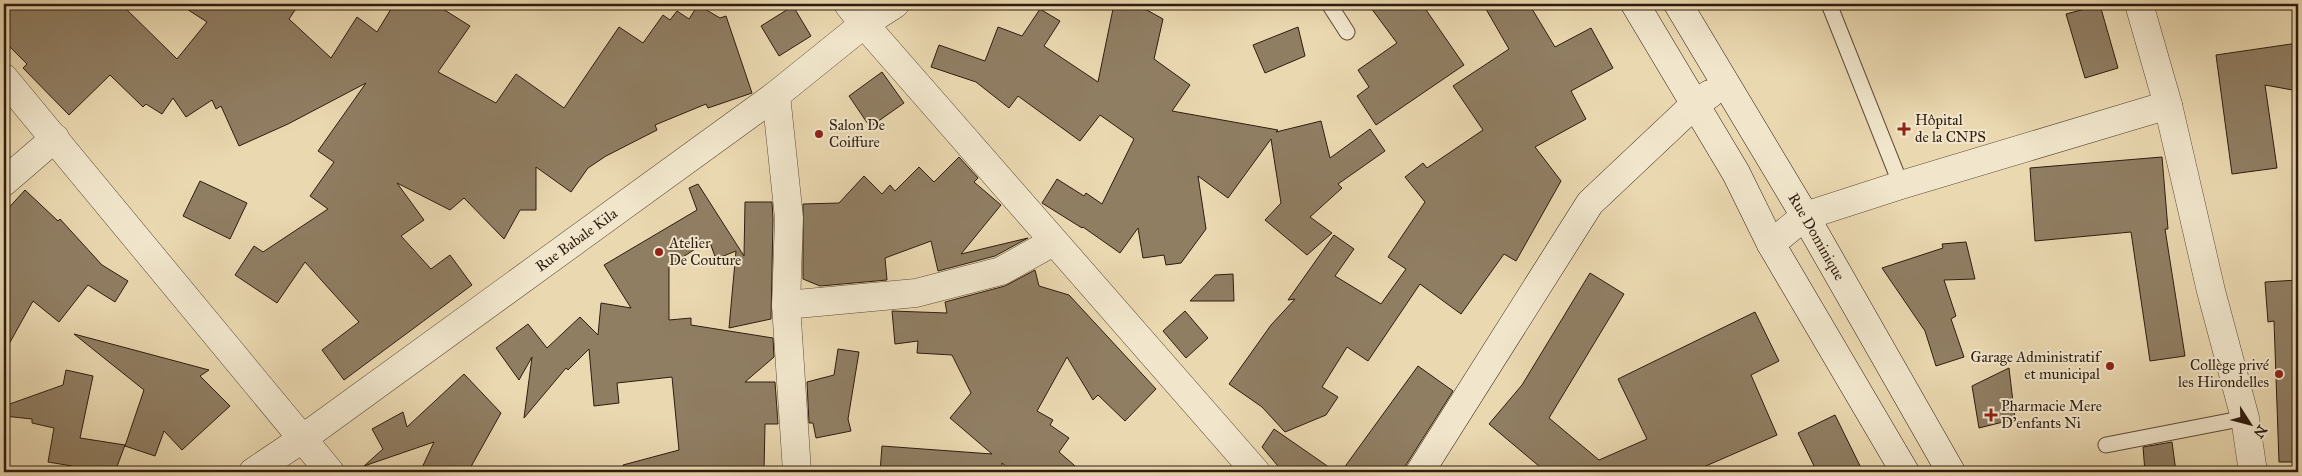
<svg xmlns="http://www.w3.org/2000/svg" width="2302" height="476" font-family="'IM FELL Great Primer',serif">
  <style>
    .building { fill: #907e63; stroke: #2f1c0f }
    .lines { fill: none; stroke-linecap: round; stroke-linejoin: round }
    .lane-casing { stroke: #5e4b37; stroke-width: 17 }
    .street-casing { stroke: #5e4b37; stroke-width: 29 }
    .secondary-casing { stroke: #2f1c0f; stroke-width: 29 }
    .lane { stroke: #f1e6cc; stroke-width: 15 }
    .street { stroke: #f1e6cc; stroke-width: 28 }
    .secondary { stroke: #f1e6cc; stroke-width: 28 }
    .poi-dot { fill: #8f2418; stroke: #f1e6cc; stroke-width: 2 }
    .labels { text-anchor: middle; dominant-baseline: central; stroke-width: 4; stroke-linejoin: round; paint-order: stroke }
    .poi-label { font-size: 15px; fill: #2f1c0f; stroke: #f1e6cc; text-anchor: start }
    .street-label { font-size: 15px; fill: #2f1c0f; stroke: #f1e6cc }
  </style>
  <rect width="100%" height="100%" fill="#ead8b0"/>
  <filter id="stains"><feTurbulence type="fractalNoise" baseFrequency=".004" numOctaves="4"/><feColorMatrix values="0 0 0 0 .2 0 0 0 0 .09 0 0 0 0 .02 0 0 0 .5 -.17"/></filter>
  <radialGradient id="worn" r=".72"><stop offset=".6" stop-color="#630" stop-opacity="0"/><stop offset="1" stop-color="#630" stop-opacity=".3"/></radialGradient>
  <path class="building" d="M 4,4 L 121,4 L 177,59 L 207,22 L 179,4 L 299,4 L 289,19 L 331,58 L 357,17 L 377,32 L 394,4 L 435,4 L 470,26 L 438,72 L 496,103 L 516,74 L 564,108 L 619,27 L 643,43 L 663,15 L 670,20 L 677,11 L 689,19 L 698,5 L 720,18 L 726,16 L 752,93 L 708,108 L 706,104 L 655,125 L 657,130 L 606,156 L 588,168 L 571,192 L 536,167 L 536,210 L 520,210 L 504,239 L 464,198 L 450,210 L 397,183 L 424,220 L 401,236 L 431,269 L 450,255 L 472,285 L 344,380 L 322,350 L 359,322 L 305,262 L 277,303 L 235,275 L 254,246 L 263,252 L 328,209 L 310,196 L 334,162 L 318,151 L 366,83 L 288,124 L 239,146 L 221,106 L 216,109 L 212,100 L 186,117 L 173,98 L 162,114 L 146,104 L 143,107 L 110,75 L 69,115 L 23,68 L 27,64 L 4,41 Z
    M 1114,4 L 1136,4 L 1163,19 L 1154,59 L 1190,85 L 1172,111 L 1278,130 L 1276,132 L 1321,121 L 1330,158 L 1370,129 L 1385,151 L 1338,184 L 1342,188 L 1310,217 L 1332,233 L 1307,255 L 1265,220 L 1281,203 L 1271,139 L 1228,198 L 1198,176 L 1206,229 L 1181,263 L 1166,265 L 1164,255 L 1143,258 L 1138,228 L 1120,253 L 1083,227 L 1082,228 L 1042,203 L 1057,179 L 1084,196 L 1086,193 L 1102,204 L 1134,139 L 1100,115 L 1080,141 L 1018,96 L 1009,108 L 976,82 L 931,67 L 939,45 L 985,61 L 998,27 L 1022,36 L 1040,9 L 1060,21 L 1044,46 L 1098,82 Z
    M 1368,4 L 1422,4 L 1464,65 L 1376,125 L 1357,96 L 1369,87 L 1358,70 L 1397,43 Z
    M 1483,4 L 1529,4 L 1555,47 L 1591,28 L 1613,68 L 1571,91 L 1586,119 L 1535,147 L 1561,181 L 1516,261 L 1504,254 L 1461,314 L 1420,284 L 1368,361 L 1347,347 L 1322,387 L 1338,397 L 1326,415 L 1285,432 L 1262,407 L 1229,384 L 1271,325 L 1295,299 L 1288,300 L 1334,235 L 1354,249 L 1335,276 L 1381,304 L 1406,269 L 1388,257 L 1425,202 L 1405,177 L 1423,163 L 1427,168 L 1483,130 L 1453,86 L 1509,49 Z
    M 2100,5 L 2118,68 L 2085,78 L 2066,14 Z
    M 793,6 L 811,36 L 779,56 L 761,26 Z
    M 1298,27 L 1305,56 L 1265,73 L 1253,45 Z
    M 2298,43 L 2298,91 L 2265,85 L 2277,168 L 2232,174 L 2216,55 Z
    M 882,72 L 904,103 L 870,127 L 849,96 Z
    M 959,157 L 978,178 L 974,182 L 1001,205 L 961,254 L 1028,238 L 995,256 L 938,271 L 931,241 L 885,258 L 887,280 L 820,286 L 803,279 L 803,204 L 839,203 L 864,176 L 882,194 L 890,185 L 895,191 L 919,167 L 934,182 Z
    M 2162,157 L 2168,229 L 2165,229 L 2185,356 L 2150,361 L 2131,232 L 2035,241 L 2030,168 Z
    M 200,181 L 247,203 L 230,239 L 183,216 Z
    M 698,184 L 744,256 L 745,202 L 772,202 L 773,219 L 771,319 L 729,328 L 736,251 L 716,259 L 709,240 L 669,266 L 669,320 L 691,318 L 691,325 L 773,338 L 774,357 L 745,382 L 775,382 L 778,424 L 765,424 L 764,472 L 624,472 L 623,465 L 679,450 L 672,377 L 617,383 L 619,403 L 594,406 L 589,349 L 568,370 L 566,368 L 524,418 L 532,357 L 519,380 L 496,348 L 528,324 L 547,348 L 580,317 L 598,335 L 601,303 L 631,308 L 604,265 L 697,210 L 689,188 Z
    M 25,190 L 58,221 L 60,219 L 102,265 L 128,281 L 115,302 L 88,285 L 59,322 L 33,301 L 4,353 L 4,213 Z
    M 1966,242 L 1975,279 L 1944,280 L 1956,316 L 1951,319 L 1964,357 L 1936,366 L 1925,331 L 1882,268 L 1943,248 L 1942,244 Z
    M 1035,270 L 1039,286 L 1069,295 L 1156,389 L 1125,421 L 1098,395 L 1093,400 L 1067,357 L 1037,411 L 1053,420 L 1050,425 L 1069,438 L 1059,452 L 1082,472 L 1028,472 L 1030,468 L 1009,469 L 1002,463 L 1002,472 L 880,472 L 882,446 L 992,454 L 950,418 L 971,393 L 952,355 L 917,353 L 918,341 L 895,344 L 892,311 L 947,313 L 945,302 L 1005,286 Z
    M 1590,273 L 1624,294 L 1549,418 L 1599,460 L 1647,439 L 1618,379 L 1755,312 L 1779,361 L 1751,375 L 1777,435 L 1692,472 L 1546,472 L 1489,424 L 1522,385 Z
    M 1233,274 L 1234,301 L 1190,301 L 1215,275 Z
    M 2298,280 L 2298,462 L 2279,462 L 2274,321 L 2268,322 L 2265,282 Z
    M 1185,311 L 1208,338 L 1186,358 L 1163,331 Z
    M 74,334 L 209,370 L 200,376 L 230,406 L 182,450 L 164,431 L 155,456 L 125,446 L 144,390 Z
    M 838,349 L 859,352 L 848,419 L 851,431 L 816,438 L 813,423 L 809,423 L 807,382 L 834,375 Z
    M 1418,366 L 1453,391 L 1406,465 L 1401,472 L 1341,472 Z
    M 2009,368 L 2015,419 L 1979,428 L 1972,386 Z
    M 66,370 L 93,376 L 80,438 L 125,445 L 115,472 L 71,472 L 72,466 L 48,462 L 54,428 L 32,423 L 32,419 L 4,416 L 4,406 L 63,385 Z
    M 464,374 L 501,413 L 468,472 L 420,472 L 434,442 L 364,466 L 383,449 L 372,429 L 403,412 L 407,427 Z
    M 1835,415 L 1863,472 L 1817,472 L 1798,433 Z
    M 1274,429 L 1336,472 L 1283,472 L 1262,447 Z
    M 2172,442 L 2176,472 L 2145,472 L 2143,447 Z"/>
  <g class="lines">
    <g class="lane-casing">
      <path id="lane" d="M 1329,4 L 1347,32
        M 1829,4 L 1901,185
        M 2106,445 L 2245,418"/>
    </g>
    <g class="street-casing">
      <g id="street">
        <path d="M 848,4 L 864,24 L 1256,472"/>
        <path d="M 2139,4 L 2168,105 L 2211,291 L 2245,418 L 2253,472"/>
        <path d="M 4,78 L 330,472"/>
        <path d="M 776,95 L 789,218 L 786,305 L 797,472"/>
        <path d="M 4,182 L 55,138"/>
        <path d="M 1771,244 L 1805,216 L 1901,185 L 2168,105"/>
        <path d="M 786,305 L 916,293 L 1001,271 L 1053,242"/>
        <path id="s1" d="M 253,472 L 302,439 L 776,95 L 864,24 L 895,4"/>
      </g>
    </g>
    <g class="secondary-casing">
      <g id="secondary">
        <path d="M 1635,4 L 1736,173 L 1771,244 L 1905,472"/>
        <path id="s2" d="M 1678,4 L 1805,216 L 1951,472"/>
        <path d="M 1420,472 L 1590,203 L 1695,104 L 1710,94"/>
      </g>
    </g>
    <use href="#lane" class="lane"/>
    <use href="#street" class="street"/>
    <use href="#secondary" class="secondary"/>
  </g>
  <g class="poi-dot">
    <path d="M1901.5 121.5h5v5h5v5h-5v5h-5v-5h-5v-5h5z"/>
    <circle cx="819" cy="134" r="5"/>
    <circle cx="659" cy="252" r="5"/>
    <circle cx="2110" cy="366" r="5"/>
    <circle cx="2279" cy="374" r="5"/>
    <path d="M1988.5 407.5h5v5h5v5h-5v5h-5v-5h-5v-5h5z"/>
  </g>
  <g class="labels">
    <g class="poi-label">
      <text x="1915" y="120">Hôpital<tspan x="1915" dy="17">de la CNPS</tspan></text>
      <text x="829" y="125">Salon De<tspan x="829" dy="17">Coiffure</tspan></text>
      <text x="669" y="243">Atelier<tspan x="669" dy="17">De Couture</tspan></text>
      <text x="2100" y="357" text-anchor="end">Garage Administratif<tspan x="2100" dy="17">et municipal</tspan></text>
      <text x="2269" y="365" text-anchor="end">Collège privé<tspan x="2269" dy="17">les Hirondelles</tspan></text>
      <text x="2001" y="406">Pharmacie Mere<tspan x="2001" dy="17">D'enfants Ni</tspan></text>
    </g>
    <g class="street-label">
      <text stroke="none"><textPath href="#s2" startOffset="271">Rue Dominique</textPath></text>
      <text stroke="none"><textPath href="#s1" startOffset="398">Rue Babale Kila</textPath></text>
    </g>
  </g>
  <rect width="2302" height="476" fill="none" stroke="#ead8b0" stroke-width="20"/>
  <rect x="5" y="5" width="2292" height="466" fill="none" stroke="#2f1c0f" stroke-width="2.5"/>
  <rect x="10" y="10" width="2282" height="456" fill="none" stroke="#2f1c0f"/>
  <g transform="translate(2250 424) rotate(126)" stroke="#f1e6cc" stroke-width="4" paint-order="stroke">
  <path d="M0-4L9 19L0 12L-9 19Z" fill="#2f1c0f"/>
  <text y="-8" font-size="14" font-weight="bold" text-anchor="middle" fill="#2f1c0f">N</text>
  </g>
  <rect width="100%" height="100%" filter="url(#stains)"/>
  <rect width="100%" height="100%" fill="url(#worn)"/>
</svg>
